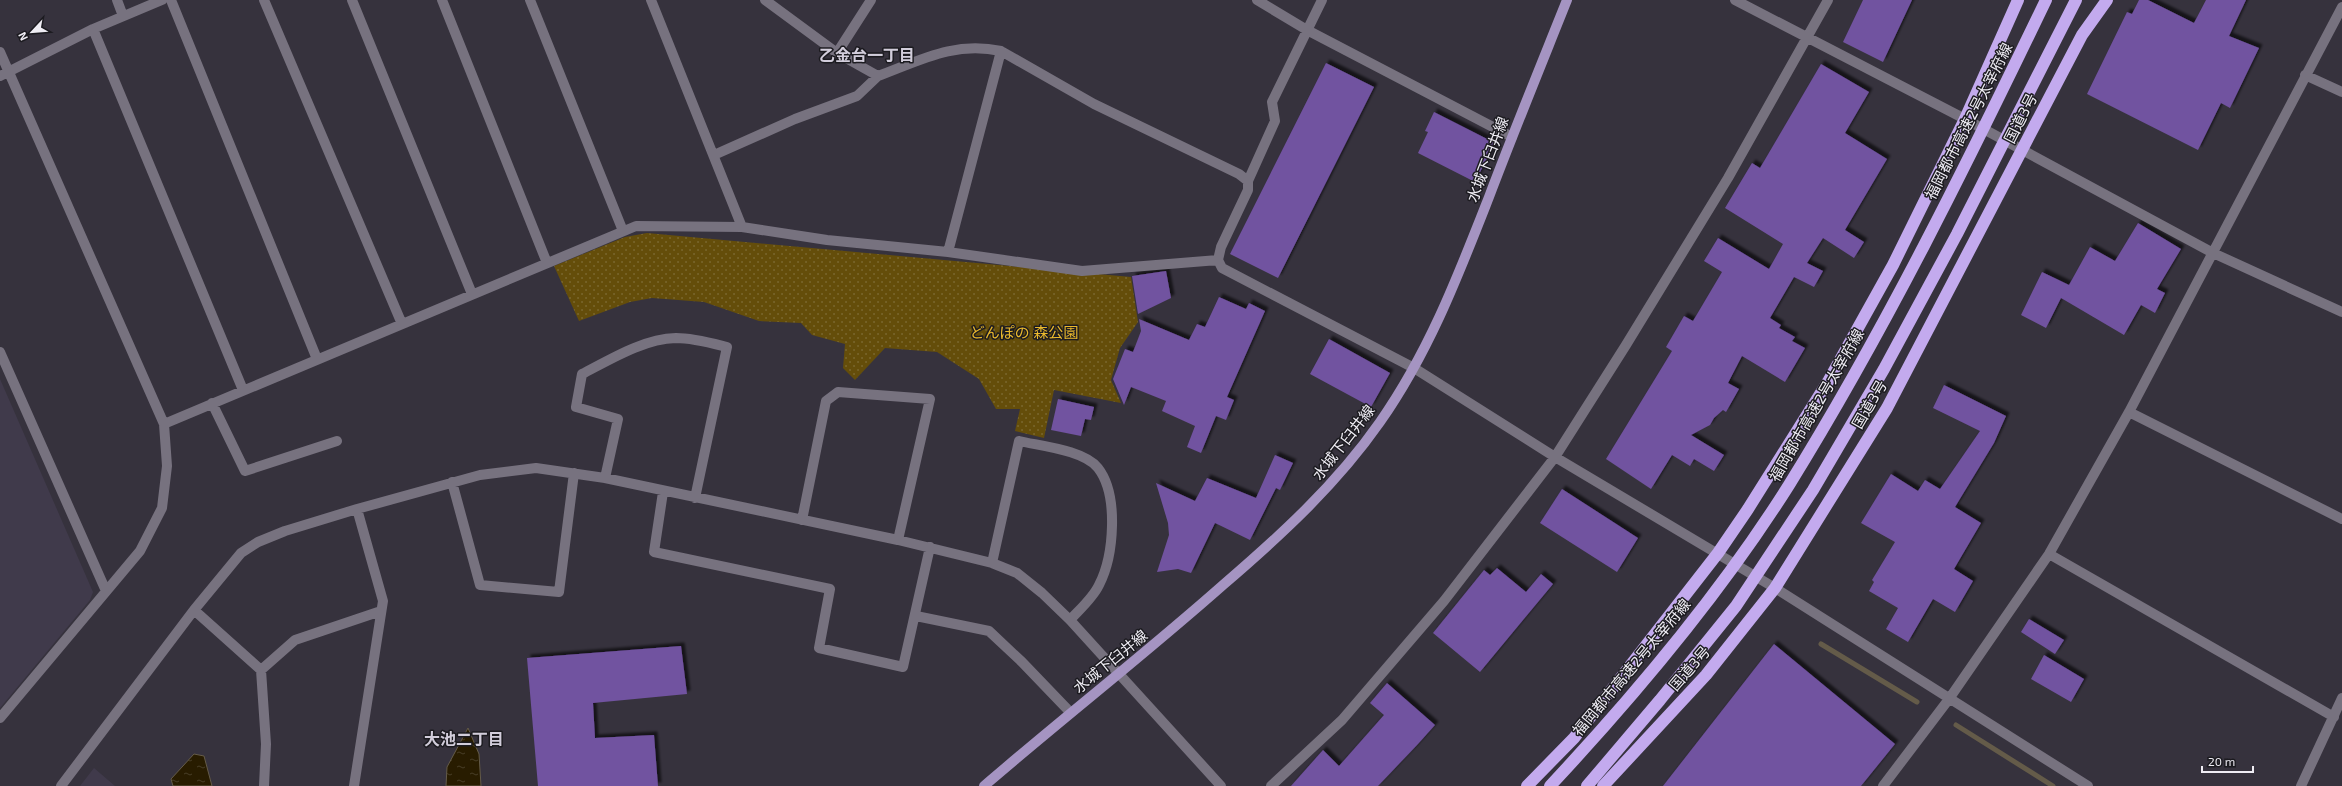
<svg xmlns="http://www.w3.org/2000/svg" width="2342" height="786" font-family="'Exo 2','Noto Sans JP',sans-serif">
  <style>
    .built { fill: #403a4b }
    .park { fill: url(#park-dots) }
    .water { fill: url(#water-ripples); stroke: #645b49 }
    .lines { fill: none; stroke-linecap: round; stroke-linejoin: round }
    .stream { stroke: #645b49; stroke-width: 5 }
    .building { fill: #7152a0; filter: url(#shadow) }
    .minor { stroke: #77727f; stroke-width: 10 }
    .major { stroke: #a594c2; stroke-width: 10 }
    .highway { stroke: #c3aaee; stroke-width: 12 }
    .labels { text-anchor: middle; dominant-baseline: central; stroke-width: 3; stroke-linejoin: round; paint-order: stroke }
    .street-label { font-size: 15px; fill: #efedf4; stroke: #1c1b20 }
    .park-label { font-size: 15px; fill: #eab92d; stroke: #1c1b20 }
    .neighbourhood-label { font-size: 16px; font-weight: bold; fill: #d2cddb; stroke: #1c1b20 }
  </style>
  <defs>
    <pattern id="park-dots" width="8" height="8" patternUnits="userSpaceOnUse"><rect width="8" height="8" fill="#644d0a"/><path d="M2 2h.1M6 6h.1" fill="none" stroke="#7a672e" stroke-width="1.8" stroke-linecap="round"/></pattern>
    <pattern id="water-ripples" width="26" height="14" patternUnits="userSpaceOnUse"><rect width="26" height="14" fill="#281c00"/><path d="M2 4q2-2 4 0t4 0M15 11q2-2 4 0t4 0" fill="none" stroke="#483d26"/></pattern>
    <filter id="shadow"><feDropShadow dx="3.5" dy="-3.5" stdDeviation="1" flood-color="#0009"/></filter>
  </defs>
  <rect width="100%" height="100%" fill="#36323d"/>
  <path class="built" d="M 0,379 L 93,592 L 90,600 L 0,708 Z
    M 94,768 L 115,786 L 80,786 Z"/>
  <path class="park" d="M 647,233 L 1131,277 L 1138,322 L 1120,348 L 1111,380 L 1121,403 L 1054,390 L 1044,438 L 1015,431 L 1020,409 L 996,409 L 979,379 L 937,352 L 885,348 L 855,380 L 843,368 L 845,344 L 812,335 L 801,323 L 759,321 L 704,302 L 652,298 L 630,302 L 579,321 L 554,266 L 625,237 Z"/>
  <path class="water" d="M 468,728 L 479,754 L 481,786 L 446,786 L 447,767 Z
    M 194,754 L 204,756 L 212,786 L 173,786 L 171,779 Z"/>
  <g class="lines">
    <path class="stream" d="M 1821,644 L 1917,702
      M 1956,725 L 2053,786"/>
  </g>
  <path class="building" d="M 1863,0 L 1912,0 L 1883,62 L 1843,42 Z
    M 2139,0 L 2148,0 L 2194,23 L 2206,0 L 2246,0 L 2229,36 L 2259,48 L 2230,108 L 2221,103 L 2198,150 L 2087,94 L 2127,12 L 2132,14 Z
    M 1326,63 L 1374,87 L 1278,278 L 1230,254 Z
    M 1821,64 L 1869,92 L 1845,133 L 1887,159 L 1845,230 L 1864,242 L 1854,258 L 1823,238 L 1807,263 L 1823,271 L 1814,287 L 1794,277 L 1770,318 L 1781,325 L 1779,328 L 1795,337 L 1792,341 L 1805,348 L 1785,382 L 1742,356 L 1728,383 L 1739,389 L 1726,412 L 1723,410 L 1714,418 L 1710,425 L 1691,435 L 1724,455 L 1714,471 L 1694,459 L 1690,466 L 1672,455 L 1651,489 L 1606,459 L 1672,351 L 1666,347 L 1684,316 L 1693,321 L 1722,272 L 1704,261 L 1718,238 L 1769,269 L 1783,244 L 1725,208 L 1752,163 L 1760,168 Z
    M 1434,112 L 1495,143 L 1475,182 L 1418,153 L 1428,132 L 1425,131 Z
    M 2138,223 L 2181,249 L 2157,289 L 2165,293 L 2155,313 L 2141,305 L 2124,335 L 2061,298 L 2046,328 L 2021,315 L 2042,272 L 2069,285 L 2090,247 L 2115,261 Z
    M 1166,271 L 1171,298 L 1138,314 L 1132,276 Z
    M 1219,297 L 1246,309 L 1249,303 L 1265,311 L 1227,397 L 1234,400 L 1226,420 L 1216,416 L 1201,453 L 1187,447 L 1195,426 L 1162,411 L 1166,401 L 1131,387 L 1124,405 L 1113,379 L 1125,349 L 1133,352 L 1141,331 L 1139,319 L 1189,340 L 1197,324 L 1205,327 Z
    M 1329,339 L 1390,373 L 1371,407 L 1310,374 Z
    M 1944,385 L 2006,416 L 1994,443 L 1955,507 L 1981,523 L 1954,569 L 1973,581 L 1955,612 L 1933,599 L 1908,642 L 1886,629 L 1898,608 L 1869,591 L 1874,582 L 1872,580 L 1895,542 L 1861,523 L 1891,474 L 1918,491 L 1925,480 L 1940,489 L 1980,431 L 1933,408 Z
    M 1058,399 L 1094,407 L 1091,420 L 1085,419 L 1081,436 L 1051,430 Z
    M 1275,455 L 1293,463 L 1280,490 L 1276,488 L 1250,540 L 1215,523 L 1191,573 L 1178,569 L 1157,572 L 1169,535 L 1168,523 L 1156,483 L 1195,501 L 1207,478 L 1256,498 Z
    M 1562,489 L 1638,538 L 1617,572 L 1540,523 Z
    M 1497,568 L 1526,592 L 1541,574 L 1553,584 L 1480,672 L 1433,633 L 1484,570 L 1490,575 Z
    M 2029,619 L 2064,640 L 2055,654 L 2021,632 Z
    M 1774,644 L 1895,744 L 1861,786 L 1663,786 Z
    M 681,646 L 687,694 L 593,703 L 595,738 L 654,735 L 658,786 L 538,786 L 527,658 Z
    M 2044,655 L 2084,679 L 2071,702 L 2031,679 Z
    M 1387,683 L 1435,725 L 1418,744 L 1378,786 L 1291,786 L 1323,750 L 1339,766 L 1384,715 L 1370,703 Z"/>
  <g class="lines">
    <path class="minor" d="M 117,0 L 123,16
      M 171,0 L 317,359
      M 264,0 L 402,324
      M 352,0 L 472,294
      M 442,0 L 547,263
      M 530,0 L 623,231
      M 651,0 L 742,227
      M 765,0 L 837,53 L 878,76 C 921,60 954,41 1001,51 L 1094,104 L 1239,174 L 1248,181
      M 1257,0 L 1307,30 L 1512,137
      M 1322,0 L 1272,102 L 1275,121 L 1248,181 L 1248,190 L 1221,247 L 1218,260 L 1222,268 L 1414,368 L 1555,457 L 1775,588 L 2088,786
      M 1735,0 L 1965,119 L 2213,253 L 2342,312
      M 93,29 L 243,390
      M 0,52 L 164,424 L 167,466 L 162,508 L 140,551 L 0,718
      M 837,53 L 871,0
      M 2305,75 L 2342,92
      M 0,76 L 93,29 L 162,0
      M 714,155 L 795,119 L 857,96 L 878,76
      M 948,252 L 1001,51
      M 0,352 L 106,591
      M 212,403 L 245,471 L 337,441
      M 2129,412 L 2342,519
      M 164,424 L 636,226 L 742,227 L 827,240 L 948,252 L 1082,271 L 1218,260
      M 605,478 L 618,419 L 576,407 L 582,374 C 611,359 643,339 676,338 C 693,338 711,343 727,347 L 695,498
      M 452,482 L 480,585 L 559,592 L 574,473
      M 663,492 L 654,552 L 830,589 L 819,648 L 903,667 L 930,547
      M 802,520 L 826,401 L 838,392 L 930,399 L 898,540
      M 2049,554 L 2334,717
      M 992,563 L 1019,441 C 1040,446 1084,450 1098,468 C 1119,495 1114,556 1099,585 C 1093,598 1079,610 1070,620
      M 194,610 L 261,670
      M 916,616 L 989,631 L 1022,662 L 1070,712
      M 61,786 L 194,610 L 241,553 L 258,542 L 285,531 L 357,509 L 480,475 L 536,468 L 605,478 L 898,540 L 992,563 L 1017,573 L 1042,593 L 1070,620 L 1221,786
      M 264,786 L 266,744 L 261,670 L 295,640 L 381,611
      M 354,786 L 383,601 L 357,509
      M 1271,786 L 1342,720 L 1444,601 L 1555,457 L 1626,345 L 1728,178 L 1828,0
      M 1883,786 L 1949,699 L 2049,554 L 2129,412 L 2342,7
      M 2301,786 L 2342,698"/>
    <path class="major" d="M 984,786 C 1063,718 1145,654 1223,585 C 1280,536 1336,485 1380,422 C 1429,352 1458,276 1489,197 C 1514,131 1541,65 1567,0"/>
    <path class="highway" d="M 1527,786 L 1574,738 L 1718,553 L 1748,509 L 1829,380 L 1893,265 L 1965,119 L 2018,0
      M 1550,786 C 1637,693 1721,593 1789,485 C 1885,330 1967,164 2046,0
      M 1587,786 L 1660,700 L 1736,606 L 1813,490 L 1884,369 L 1957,234 L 2076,0
      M 1603,786 L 1706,675 L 1775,588 L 1887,408 L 2082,35 L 2107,0"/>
  </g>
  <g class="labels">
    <g class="street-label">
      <text transform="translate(2020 118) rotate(-63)">国道3号</text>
      <text transform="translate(1968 121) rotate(-63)">福岡都市高速2号太宰府線</text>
      <text transform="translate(1487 159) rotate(-69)">水城下臼井線</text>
      <text transform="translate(1869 404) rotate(-60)">国道3号</text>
      <text transform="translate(1816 405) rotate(-60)">福岡都市高速2号太宰府線</text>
      <text transform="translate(1343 442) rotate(-52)">水城下臼井線</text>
      <text transform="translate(1110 661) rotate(-39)">水城下臼井線</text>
      <text transform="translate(1631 667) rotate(-50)">福岡都市高速2号太宰府線</text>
      <text transform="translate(1689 668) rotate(-49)">国道3号</text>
    </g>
    <g class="park-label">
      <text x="1024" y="332">どんぽの 森公園</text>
    </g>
    <g class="neighbourhood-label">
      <text x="867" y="54">乙金台一丁目</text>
      <text x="464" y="738">大池二丁目</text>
    </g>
  </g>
  <g transform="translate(32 32) rotate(244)" stroke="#1c1b20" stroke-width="3" paint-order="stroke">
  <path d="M0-3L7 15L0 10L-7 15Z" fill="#efedf4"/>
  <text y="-6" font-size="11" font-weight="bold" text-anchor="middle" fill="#efedf4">N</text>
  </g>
  <path d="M2202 766v6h51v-6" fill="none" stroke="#efedf4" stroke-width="2"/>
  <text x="2208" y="766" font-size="12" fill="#efedf4" stroke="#1c1b20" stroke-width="3" paint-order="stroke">20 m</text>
</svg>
